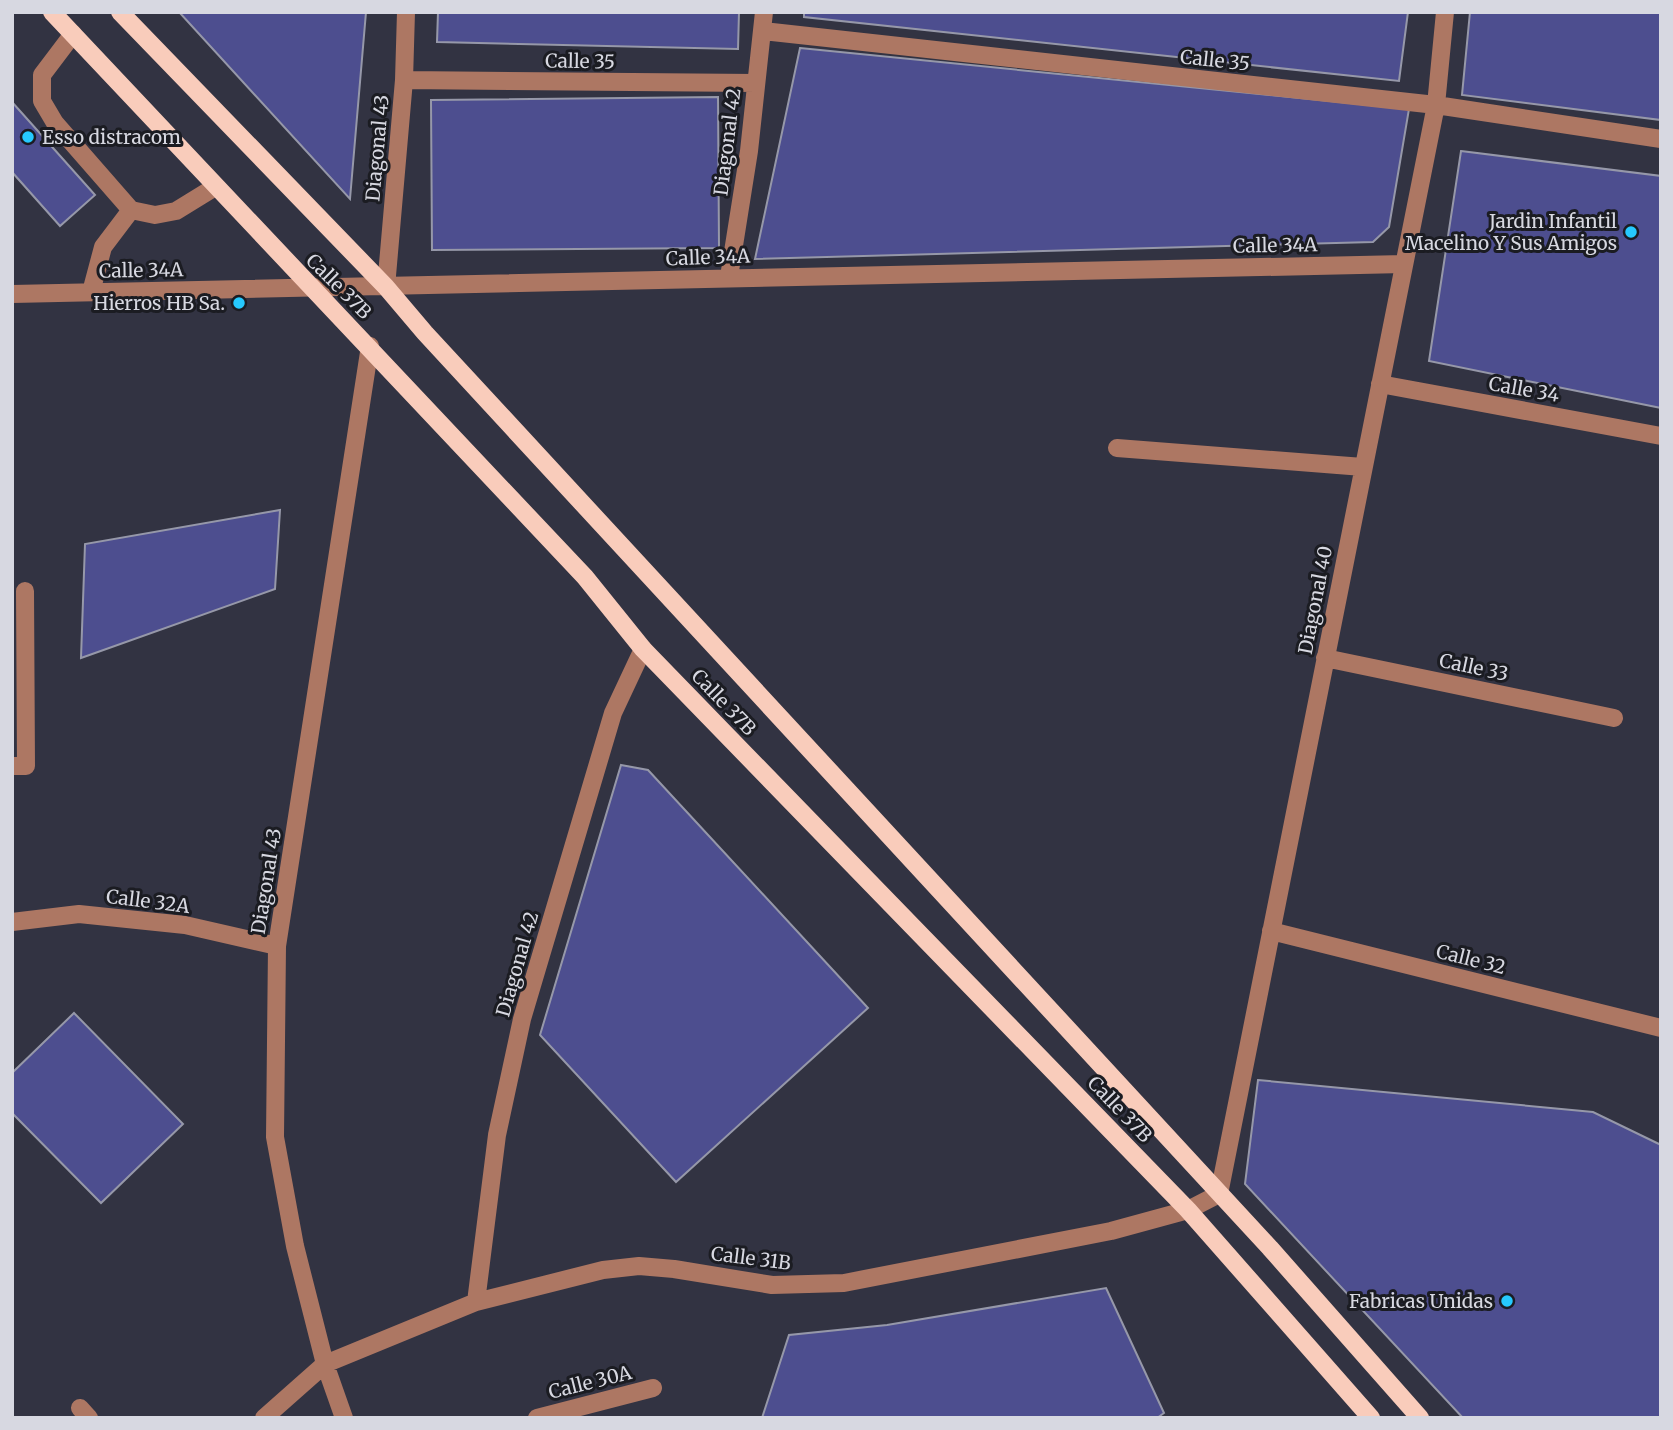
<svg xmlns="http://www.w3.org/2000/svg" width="1673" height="1430" font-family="Merriweather,serif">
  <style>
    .building { fill: #4d4e8f; stroke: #9698a9; stroke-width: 2 }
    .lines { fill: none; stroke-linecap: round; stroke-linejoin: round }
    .minor { stroke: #ad7763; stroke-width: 18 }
    .major { stroke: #f9ccbb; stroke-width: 18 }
    .poi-dot { fill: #26c9fe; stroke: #1b1c22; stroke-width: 2.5 }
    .labels { text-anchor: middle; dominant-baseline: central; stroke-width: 6; stroke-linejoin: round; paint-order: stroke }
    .street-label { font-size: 19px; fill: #d7d8e1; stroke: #1b1c22 }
    .poi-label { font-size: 19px; fill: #d7d8e1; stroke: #1b1c22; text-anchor: end }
  </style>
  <rect width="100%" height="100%" fill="#323342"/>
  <path class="building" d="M 179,12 L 366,12 L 350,199 Z
    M 438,12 L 739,12 L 738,49 L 437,42 Z
    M 804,12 L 1408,12 L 1399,81 L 804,17 Z
    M 1470,12 L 1661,12 L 1661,120 L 1462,95 Z
    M 800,48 L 1409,109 L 1389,227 L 1373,242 L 755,259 Z
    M 718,97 L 719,248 L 432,250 L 431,100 Z
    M 12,102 L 95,195 L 60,226 L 12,172 Z
    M 1461,151 L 1661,176 L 1661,408 L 1429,361 Z
    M 280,510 L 275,589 L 81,658 L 85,544 Z
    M 621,765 L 648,770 L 868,1008 L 676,1182 L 540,1035 Z
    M 74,1013 L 183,1124 L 101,1203 L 12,1113 L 12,1073 Z
    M 1258,1080 L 1593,1112 L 1661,1145 L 1661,1418 L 1463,1418 L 1245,1184 Z
    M 1106,1288 L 1164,1413 L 1157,1418 L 762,1418 L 789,1335 L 887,1325 Z"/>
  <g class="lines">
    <path class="minor" d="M 763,31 L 1436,105 L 1661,139
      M 73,34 L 42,75 L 42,101 L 55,123 L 131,210 L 155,215 L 176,211 L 215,187
      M 404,80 L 756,83
      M 729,277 L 749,151 L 764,12
      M 386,287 L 404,80 L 406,12
      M 91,292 L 103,247 L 131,210
      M 12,294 L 1404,264
      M 1380,384 L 1661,436
      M 1117,448 L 1363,467
      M 1325,658 L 1614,718
      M 12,766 L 26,766 L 25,591
      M 12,922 L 79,914 L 185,925 L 277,946
      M 1271,931 L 1661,1028
      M 476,1302 L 497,1135 L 522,1019 L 613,713 L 643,649
      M 80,1408 L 89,1418
      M 264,1418 L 325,1364 L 476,1302 L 603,1270 L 639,1266 L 674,1269 L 772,1285 L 844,1283 L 1111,1231 L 1188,1210 L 1219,1194 L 1436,105 L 1445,12
      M 344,1418 L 325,1364 L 295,1246 L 275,1137 L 277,946 L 370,346
      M 537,1418 L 653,1388"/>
    <path class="major" d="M 52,12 L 585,577 L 643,649 L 1188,1210 L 1371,1418
      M 120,12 L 386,287 L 425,333 L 1270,1248 L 1420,1418"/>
  </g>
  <g class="poi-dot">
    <circle cx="28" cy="137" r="7"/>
    <circle cx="1631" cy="232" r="7"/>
    <circle cx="239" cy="303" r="7"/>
    <circle cx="1507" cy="1301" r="7"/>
  </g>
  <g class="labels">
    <g class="street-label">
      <text transform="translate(1215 60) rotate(6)">Calle 35</text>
      <text transform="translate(580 61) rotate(1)">Calle 35</text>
      <text transform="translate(727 142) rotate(-83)">Diagonal 42</text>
      <text transform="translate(377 148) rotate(-85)">Diagonal 43</text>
      <text transform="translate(1275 245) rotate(-1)">Calle 34A</text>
      <text transform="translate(708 257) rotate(-2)">Calle 34A</text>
      <text transform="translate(141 270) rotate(-1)">Calle 34A</text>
      <text transform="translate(339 286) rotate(45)">Calle 37B</text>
      <text transform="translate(1524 389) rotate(10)">Calle 34</text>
      <text transform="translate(1315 600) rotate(-79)">Diagonal 40</text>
      <text transform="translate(1474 667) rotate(12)">Calle 33</text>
      <text transform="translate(724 702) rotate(46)">Calle 37B</text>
      <text transform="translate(266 881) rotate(-81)">Diagonal 43</text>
      <text transform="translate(148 901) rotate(7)">Calle 32A</text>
      <text transform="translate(1471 959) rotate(14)">Calle 32</text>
      <text transform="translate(517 964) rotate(-74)">Diagonal 42</text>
      <text transform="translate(1120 1109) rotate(46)">Calle 37B</text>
      <text transform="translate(751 1258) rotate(7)">Calle 31B</text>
      <text transform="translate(590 1382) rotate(-14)">Calle 30A</text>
    </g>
    <g class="poi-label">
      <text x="42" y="137" text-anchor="start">Esso distracom</text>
      <text x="1617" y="221">Jardin Infantil<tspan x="1617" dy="22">Macelino Y Sus Amigos</tspan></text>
      <text x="225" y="303">Hierros HB Sa.</text>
      <text x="1493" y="1301">Fabricas Unidas</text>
    </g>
  </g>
  <rect width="1673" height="1430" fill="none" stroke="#d7d8e1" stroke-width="28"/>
</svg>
